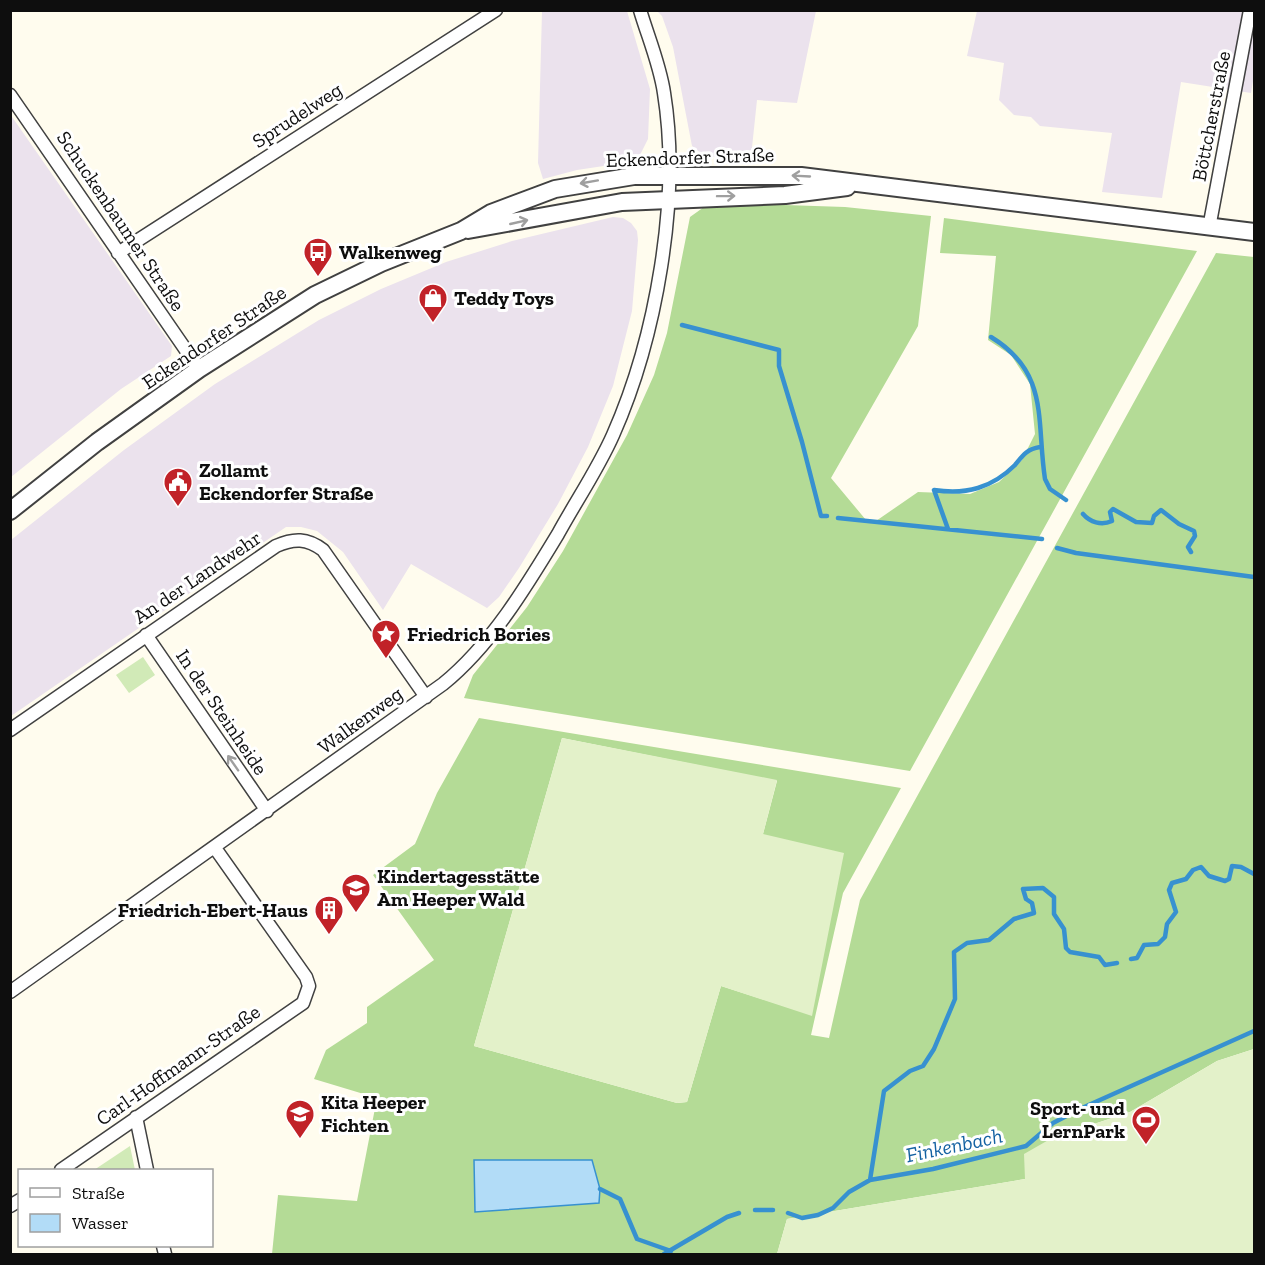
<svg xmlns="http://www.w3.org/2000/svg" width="1265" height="1265" font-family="'Zilla Slab',serif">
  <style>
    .industrial { fill: #ebe2ed }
    .green { fill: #d1eab7 }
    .forest { fill: #b4db96; fill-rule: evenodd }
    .pitch { fill: #e3f1c9 }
    .water { fill: #b2dcf7; stroke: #3791d0; stroke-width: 1.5 }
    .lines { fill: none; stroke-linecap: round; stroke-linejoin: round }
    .stream { stroke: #3791d0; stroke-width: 4.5 }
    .minor-casing { stroke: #414141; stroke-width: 15 }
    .tertiary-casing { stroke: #414141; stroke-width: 20 }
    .minor { stroke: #fff; stroke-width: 12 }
    .tertiary { stroke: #fff; stroke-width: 16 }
    .oneway { stroke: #9f9f9f }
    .labels { text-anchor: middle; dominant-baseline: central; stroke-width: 6; stroke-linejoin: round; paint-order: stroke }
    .street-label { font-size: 20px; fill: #0e0e0e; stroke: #fff }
    .poi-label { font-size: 20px; font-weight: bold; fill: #0e0e0e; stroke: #fff; text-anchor: start }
    .water-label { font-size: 21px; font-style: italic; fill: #1462a2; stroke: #fff }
  </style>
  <rect width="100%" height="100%" fill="#fffcee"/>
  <path class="industrial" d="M 542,11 L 627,11 L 650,89 L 648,139 L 637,161 L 577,170 L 543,179 L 538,163 Z
    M 657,11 L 816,11 L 797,103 L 757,100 L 751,157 L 705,157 L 692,146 L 673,47 L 662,16 Z
    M 977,11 L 1254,11 L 1254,75 L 1251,93 L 1181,82 L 1162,198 L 1102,192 L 1112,133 L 1040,126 L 1031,117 L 1014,115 L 999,100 L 1004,63 L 967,56 Z
    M 10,114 L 172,346 L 171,356 L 121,389 L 11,477 Z
    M 613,217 L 623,218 L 631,223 L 637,231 L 638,240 L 632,311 L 613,386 L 588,447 L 558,504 L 519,568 L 499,597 L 487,608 L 411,564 L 383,610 L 343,552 L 317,531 L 301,527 L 286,527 L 11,716 L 11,540 L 124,450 L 215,384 L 319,320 L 381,289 L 446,262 L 512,241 Z"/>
  <path class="green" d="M 143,657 L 155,675 L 129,693 L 116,675 Z
    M 130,1146 L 135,1170 L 94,1170 Z"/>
  <path class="forest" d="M 758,204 L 845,207 L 931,216 L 918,326 L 831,478 L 866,520 L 876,521 L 918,492 L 970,494 L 999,482 L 1022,460 L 1035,434 L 1030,384 L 1011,355 L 988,340 L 996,256 L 940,253 L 944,218 L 1197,251 L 910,771 L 464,698 L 473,675 L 527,607 L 563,551 L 627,435 L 654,375 L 667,333 L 690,217 L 704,207 Z
    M 1216,253 L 1254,257 L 1254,1049 L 1217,1061 L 1130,1112 L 1052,1138 L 1025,1179 L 787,1219 L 777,1254 L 272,1254 L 278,1195 L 357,1201 L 377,1098 L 314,1079 L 326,1050 L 367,1023 L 367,1007 L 434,960 L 373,875 L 415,844 L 437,793 L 479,718 L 901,788 L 843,893 L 811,1035 L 829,1038 L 860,900 ZM 562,738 L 777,781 L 763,834 L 812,1015 L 721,986 L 687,1102 L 677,1103 L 474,1046 ZM 474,1160 L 592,1160 L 600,1189 L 599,1203 L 476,1212 Z"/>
  <path class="pitch" d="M 562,738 L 777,780 L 763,834 L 844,853 L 812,1016 L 721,986 L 687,1102 L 677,1103 L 474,1046 Z
    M 1254,1049 L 1254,1253 L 777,1254 L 787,1219 L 1025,1179 L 1024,1154 L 1052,1138 L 1130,1112 L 1217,1061 Z"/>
  <path class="water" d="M 474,1160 L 592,1160 L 600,1189 L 599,1203 L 475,1212 Z"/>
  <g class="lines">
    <path class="stream" d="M 682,325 L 779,350 L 779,366 L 802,442 L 821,516 L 827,516
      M 991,337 C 1050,373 1036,421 1045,479 L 1050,489 L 1066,500
      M 1083,514 C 1090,522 1101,526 1112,521 L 1110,512 L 1113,509 L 1136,522 L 1152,523 L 1154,516 L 1161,510 L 1179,524 L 1194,531 L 1195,536 L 1188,547 L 1191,552
      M 838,518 L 1042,539
      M 948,529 L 934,490 C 966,495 992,488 1015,465 C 1023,455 1027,449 1040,447
      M 1057,548 L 1076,553 L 1254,577
      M 1131,959 L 1137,958 L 1144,945 L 1158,944 L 1165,937 L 1167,924 L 1176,912 L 1169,890 L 1172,883 L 1186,879 L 1193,870 L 1201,867 L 1209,876 L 1225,881 L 1229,879 L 1232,866 L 1241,867 L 1254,874
      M 870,1180 L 884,1091 L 910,1071 L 923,1066 L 934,1049 L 955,999 L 954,952 L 967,943 L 989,940 L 1014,919 L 1034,913 L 1032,903 L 1026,899 L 1023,889 L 1043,888 L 1054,897 L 1054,914 L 1064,929 L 1066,948 L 1070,952 L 1099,957 L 1105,965 L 1117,963
      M 600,1189 L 620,1199 L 637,1239 L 671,1251
      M 755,1210 L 773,1210
      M 788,1213 L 802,1218 L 818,1215 L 833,1208 L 849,1192 L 870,1180 L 933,1169 L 1026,1146 L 1053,1123 L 1082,1108 L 1254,1031
      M 664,1254 L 727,1217 L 739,1213"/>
    <g class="minor-casing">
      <path id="minor" d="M 10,95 L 199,369
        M 1209,228 L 1250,10
        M 118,253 L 496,10
        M 146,635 L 267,811
        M 10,730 L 276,546 C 294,538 307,538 323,550 L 426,697
        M 10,992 L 443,684 C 491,645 526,587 558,534 C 576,501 598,469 613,435 C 656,338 681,198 664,93 C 660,65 648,37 640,10
        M 136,1117 L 147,1170
        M 61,1170 L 303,1003 L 309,986 L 306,977 L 215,848
        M 10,1206 L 20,1200
        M 163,1246 L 165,1254"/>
    </g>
    <g class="tertiary-casing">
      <path id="tertiary" d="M 468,230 L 622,202 L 785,195 L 847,187
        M 10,511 L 97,442 L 199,369 L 315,295 L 381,263 L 461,231 L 491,213 L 555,189 L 634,176 L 801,176 L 1254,232"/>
    </g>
    <use href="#minor" class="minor"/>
    <use href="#tertiary" class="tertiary"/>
  </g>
  <defs><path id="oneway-shaft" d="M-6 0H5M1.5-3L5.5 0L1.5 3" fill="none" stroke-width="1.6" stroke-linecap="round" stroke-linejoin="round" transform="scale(1.5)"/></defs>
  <g class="oneway">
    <use href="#oneway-shaft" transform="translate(801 176) rotate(-177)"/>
    <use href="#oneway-shaft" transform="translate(589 182) rotate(170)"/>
    <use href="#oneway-shaft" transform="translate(726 196) rotate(-1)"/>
    <use href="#oneway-shaft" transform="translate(519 222) rotate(-13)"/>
    <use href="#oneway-shaft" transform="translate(233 763) rotate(-125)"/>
  </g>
  <defs>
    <g id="bus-pin" transform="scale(1.5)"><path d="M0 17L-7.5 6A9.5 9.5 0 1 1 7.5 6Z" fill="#c12228" stroke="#fff"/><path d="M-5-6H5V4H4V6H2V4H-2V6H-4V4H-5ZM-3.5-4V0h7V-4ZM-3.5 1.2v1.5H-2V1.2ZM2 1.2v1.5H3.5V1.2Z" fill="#fff"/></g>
    <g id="shop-pin" transform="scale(1.5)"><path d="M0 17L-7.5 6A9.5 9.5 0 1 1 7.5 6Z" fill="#c12228" stroke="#fff"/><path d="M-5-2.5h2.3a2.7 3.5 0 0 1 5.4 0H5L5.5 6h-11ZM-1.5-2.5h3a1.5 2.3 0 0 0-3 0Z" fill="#fff"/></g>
    <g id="civic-pin" transform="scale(1.5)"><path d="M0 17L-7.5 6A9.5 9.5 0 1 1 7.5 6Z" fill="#c12228" stroke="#fff"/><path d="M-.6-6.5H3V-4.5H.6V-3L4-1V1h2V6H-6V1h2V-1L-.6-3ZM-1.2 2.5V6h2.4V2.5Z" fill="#fff"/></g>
    <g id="sight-pin" transform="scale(1.5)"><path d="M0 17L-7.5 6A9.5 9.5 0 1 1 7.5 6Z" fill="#c12228" stroke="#fff"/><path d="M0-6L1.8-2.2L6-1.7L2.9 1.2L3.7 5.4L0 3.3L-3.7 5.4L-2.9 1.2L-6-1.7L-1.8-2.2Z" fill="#fff"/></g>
    <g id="school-pin" transform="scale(1.5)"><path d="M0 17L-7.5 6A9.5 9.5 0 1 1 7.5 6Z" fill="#c12228" stroke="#fff"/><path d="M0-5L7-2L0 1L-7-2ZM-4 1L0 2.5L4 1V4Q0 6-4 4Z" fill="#fff"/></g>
    <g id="building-pin" transform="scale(1.5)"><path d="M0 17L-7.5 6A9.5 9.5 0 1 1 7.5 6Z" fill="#c12228" stroke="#fff"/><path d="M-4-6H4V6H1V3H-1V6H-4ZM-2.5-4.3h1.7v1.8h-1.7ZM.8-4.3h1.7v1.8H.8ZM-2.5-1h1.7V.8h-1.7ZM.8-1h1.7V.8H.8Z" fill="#fff"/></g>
    <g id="stadium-pin" transform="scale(1.5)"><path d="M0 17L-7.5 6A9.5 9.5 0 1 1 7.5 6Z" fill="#c12228" stroke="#fff"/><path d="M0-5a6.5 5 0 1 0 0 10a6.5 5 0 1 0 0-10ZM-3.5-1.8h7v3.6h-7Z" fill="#fff"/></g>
  </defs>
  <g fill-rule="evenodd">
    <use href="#bus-pin" x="318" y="252"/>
    <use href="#shop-pin" x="433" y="298"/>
    <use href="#civic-pin" x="178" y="482"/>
    <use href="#sight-pin" x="386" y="634"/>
    <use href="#school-pin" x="356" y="888"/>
    <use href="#building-pin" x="329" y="910"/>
    <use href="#school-pin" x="300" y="1114"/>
    <use href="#stadium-pin" x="1146" y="1120"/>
  </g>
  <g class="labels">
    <g class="street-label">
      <text transform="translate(297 115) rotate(-33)">Sprudelweg</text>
      <text transform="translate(1211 116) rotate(-79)">Böttcherstraße</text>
      <text transform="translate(690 157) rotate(-2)">Eckendorfer Straße</text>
      <text transform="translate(121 221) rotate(56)">Schuckenbaumer Straße</text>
      <text transform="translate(214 337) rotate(-34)">Eckendorfer Straße</text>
      <text transform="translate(197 577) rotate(-34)">An der Landwehr</text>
      <text transform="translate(222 712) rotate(56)">In der Steinheide</text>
      <text transform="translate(360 720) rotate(-36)">Walkenweg</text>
      <text transform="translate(178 1065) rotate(-35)">Carl-Hoffmann-Straße</text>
    </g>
    <g class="poi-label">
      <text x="339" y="252">Walkenweg</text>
      <text x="454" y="298">Teddy Toys</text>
      <text x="199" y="470">Zollamt<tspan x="199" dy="23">Eckendorfer Straße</tspan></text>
      <text x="407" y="634">Friedrich Bories</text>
      <text x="377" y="876">Kindertagesstätte<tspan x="377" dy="23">Am Heeper Wald</tspan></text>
      <text x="308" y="910" text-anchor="end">Friedrich-Ebert-Haus</text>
      <text x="321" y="1102">Kita Heeper<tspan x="321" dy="23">Fichten</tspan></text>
      <text x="1125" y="1108" text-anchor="end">Sport- und<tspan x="1125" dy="23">LernPark</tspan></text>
    </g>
    <g class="water-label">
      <text transform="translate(954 1145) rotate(-12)">Finkenbach</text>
    </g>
  </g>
  <rect width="1265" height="1265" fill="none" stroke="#0e0e0e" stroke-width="24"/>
  <rect x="18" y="1169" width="195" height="78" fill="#ffffff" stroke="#9f9f9f" stroke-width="1.5"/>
  <rect x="30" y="1188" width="30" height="9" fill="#ffffff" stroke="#9f9f9f" stroke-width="1.5"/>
  <text x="72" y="1199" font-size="18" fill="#0e0e0e">Straße</text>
  <rect x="30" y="1214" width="30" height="18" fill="#b2dcf7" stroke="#9f9f9f" stroke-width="1.5"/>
  <text x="72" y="1229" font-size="18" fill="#0e0e0e">Wasser</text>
</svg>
